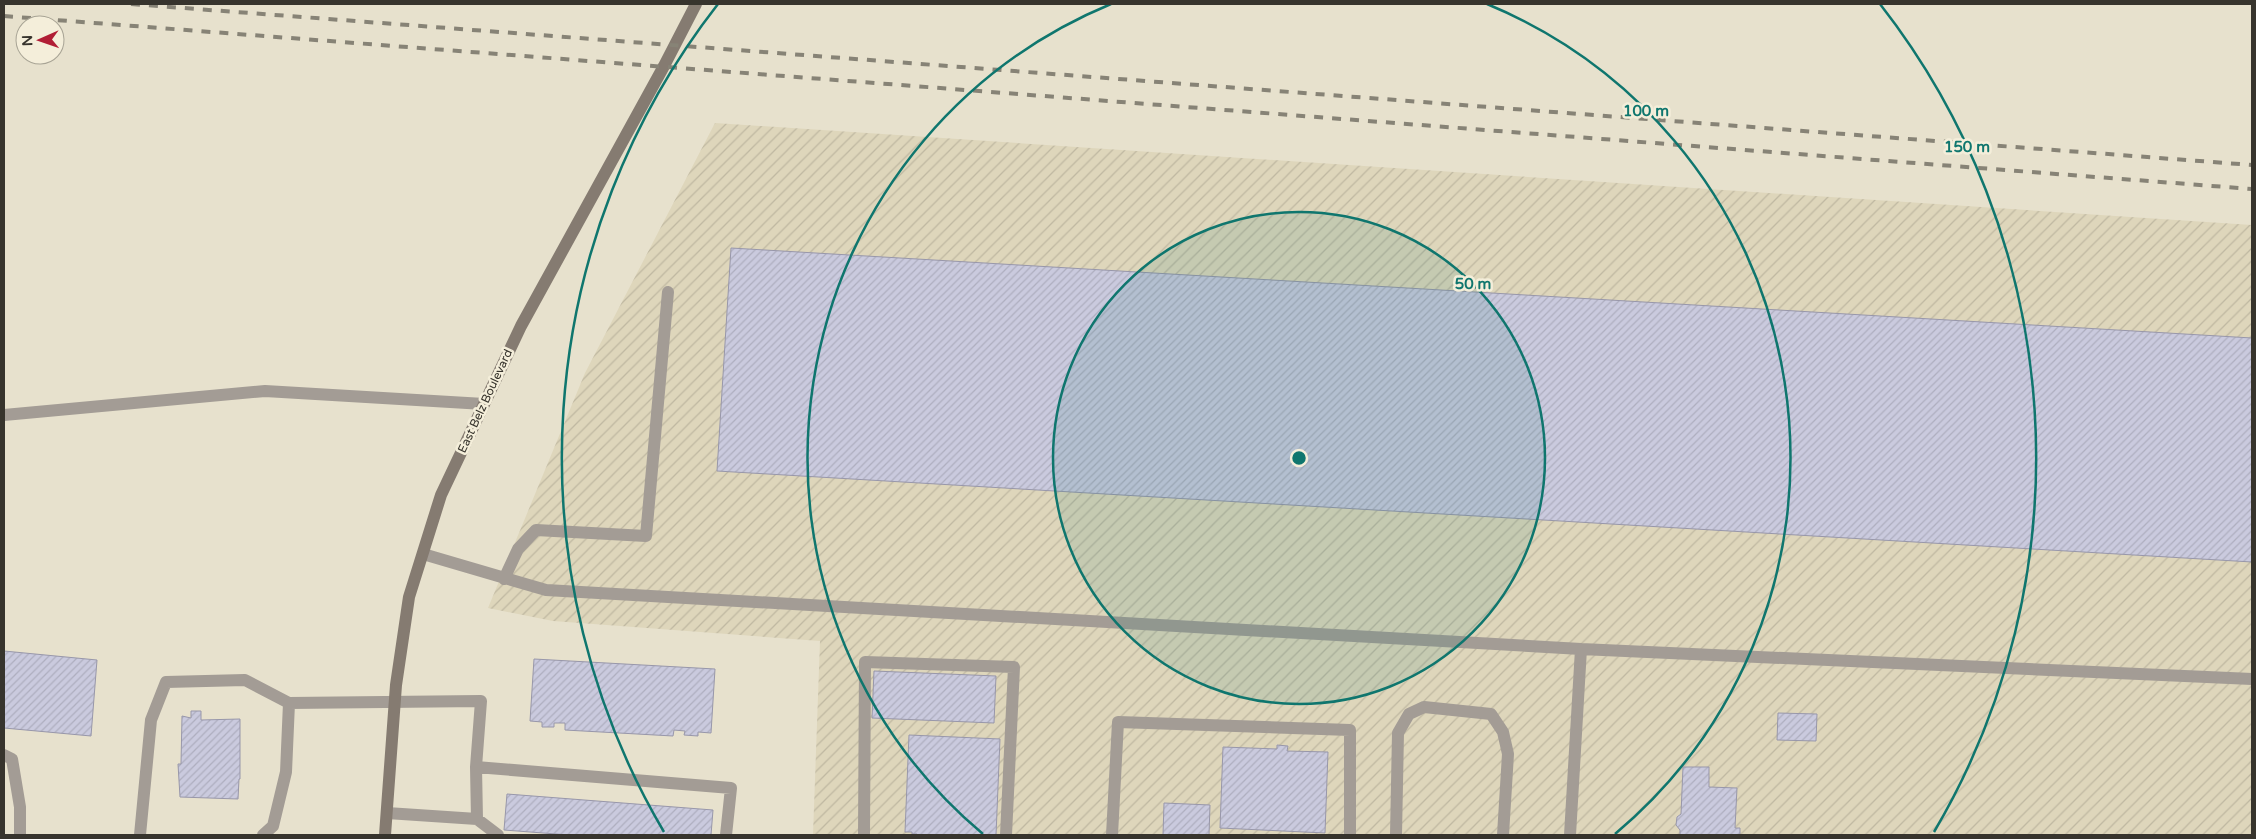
<svg xmlns="http://www.w3.org/2000/svg" width="2256" height="839" font-family="'Varela Round',sans-serif">
  <style>
    .industrial { fill: url(#industrial-furrows) }
    .building { fill: url(#building-hatch); stroke: #9897aa }
    .lines { fill: none; stroke-linecap: round; stroke-linejoin: round }
    .lane { stroke: #a39c95; stroke-width: 12 }
    .secondary { stroke: #857b71; stroke-width: 12 }
    .rail { stroke: #878376; stroke-width: 4; stroke-dasharray: 9 9; stroke-linecap: butt }
    .ring { fill: none; stroke: #0f766e; stroke-width: 2.5 }
    .labels { text-anchor: middle; dominant-baseline: central; stroke-width: 5; stroke-linejoin: round; paint-order: stroke }
    .street-label { font-size: 12px; fill: #37342d; stroke: #f4eeda }
    .centre { fill: #0f766e; stroke: #f4eeda; stroke-width: 2.5 }
    .ring-label { font-size: 15px; text-anchor: middle; font-weight: bold; fill: #0f766e; stroke: #f4eeda; stroke-width: 5; stroke-linejoin: round; paint-order: stroke }
  </style>
  <defs>
    <pattern id="industrial-furrows" width="10" height="10" patternUnits="userSpaceOnUse" patternTransform="scale(1.25)"><rect width="10" height="10" fill="#ded6bb"/><path d="M-1 1l2-2M0 10L10 0M9 11l2-2" fill="none" stroke="#bfb8a1"/></pattern>
    <pattern id="building-hatch" width="6" height="6" patternUnits="userSpaceOnUse" patternTransform="scale(1.25)"><rect width="6" height="6" fill="#cacade"/><path d="M-1 1l2-2M0 6l6-6M5 7l2-2" fill="none" stroke="#aeaebf"/></pattern>
  </defs>
  <rect width="100%" height="100%" fill="#e7e1cd"/>
  <path class="industrial" d="M 715,123 L 2252,225 L 2252,835 L 813,835 L 820,641 L 553,621 L 488,608 L 585,373 Z"/>
  <path class="building" d="M 731,248 L 2252,338 L 2252,562 L 717,471 Z
    M 4,651 L 97,660 L 91,736 L 4,728 Z
    M 534,659 L 715,669 L 711,733 L 698,732 L 698,736 L 684,735 L 685,731 L 674,730 L 673,736 L 565,730 L 565,723 L 554,723 L 554,727 L 542,727 L 542,722 L 530,721 Z
    M 874,671 L 996,676 L 994,723 L 872,718 Z
    M 191,711 L 201,711 L 201,720 L 240,719 L 240,779 L 239,779 L 238,799 L 180,797 L 178,764 L 181,764 L 182,716 L 191,718 Z
    M 1778,713 L 1817,714 L 1816,741 L 1777,740 Z
    M 909,735 L 1000,739 L 996,835 L 917,835 L 917,834 L 912,834 L 912,832 L 905,832 Z
    M 1277,745 L 1288,746 L 1287,751 L 1328,752 L 1325,833 L 1220,828 L 1223,747 L 1277,749 Z
    M 1683,767 L 1709,767 L 1709,787 L 1737,788 L 1735,828 L 1740,828 L 1740,835 L 1680,835 L 1680,830 L 1676,825 L 1677,817 L 1681,814 Z
    M 507,794 L 713,810 L 711,835 L 569,835 L 504,830 Z
    M 1164,803 L 1210,805 L 1209,835 L 1163,835 Z"/>
  <g class="lines">
    <path class="lane" d="M 4,415 L 265,391 L 484,404
      M 423,554 L 546,590 L 1581,649 L 1570,835
      M 504,579 L 518,549 L 536,530 L 646,536 L 668,292
      M 1581,649 L 2252,679
      M 4,755 L 12,759 L 20,807 L 20,835
      M 476,767 L 477,819
      M 387,813 L 477,819 L 498,835
      M 140,835 L 151,720 L 166,682 L 245,680 L 289,703 L 481,701 L 476,767 L 731,788 L 726,835
      M 263,835 L 273,826 L 286,772 L 289,703
      M 864,835 L 865,662 L 1014,667 L 1006,835
      M 1112,835 L 1118,722 L 1350,730 L 1350,835
      M 1396,835 L 1398,733 L 1409,714 L 1424,707 L 1491,714 L 1503,732 L 1508,754 L 1503,835"/>
    <path class="secondary" d="M 385,835 L 396,685 L 409,597 L 441,495 L 521,326 L 664,66 L 696,4"/>
    <path class="rail" d="M 131,4 L 2252,165
      M 4,16 L 2252,189"/>
  </g>
  <circle cx="1299" cy="458" r="246" fill="#0f766e" fill-opacity=".12"/>
  <g class="ring">
    <circle cx="1299" cy="458" r="246"/>
    <path d="M983 834A491 491 0 0 1 1111 4M1487 4A491 491 0 0 1 1615 834"/>
    <path d="M664 832A737 737 0 0 1 718 4M1880 4A737 737 0 0 1 1934 832"/>
  </g>
  <g class="labels">
    <g class="street-label">
      <text transform="translate(485 401) rotate(-65)">East Belz Boulevard</text>
    </g>
  </g>
  <circle cx="1299" cy="458" r="8" class="centre"/>
  <g class="ring-label">
    <text x="1646" y="116">100 m</text>
    <text x="1967" y="152">150 m</text>
    <text x="1473" y="289">50 m</text>
  </g>
  <rect width="2256" height="839" fill="none" stroke="#37342d" stroke-width="10"/>
  <g transform="translate(40 40) rotate(268)"><circle r="24" fill="#f4eeda" stroke="#a8a495"/>
  <path d="M0-4L9 19L0 12L-9 19Z" fill="#b11e35"/>
  <text y="-8" font-size="14" font-weight="bold" text-anchor="middle" fill="#37342d">N</text>
  </g>
</svg>
